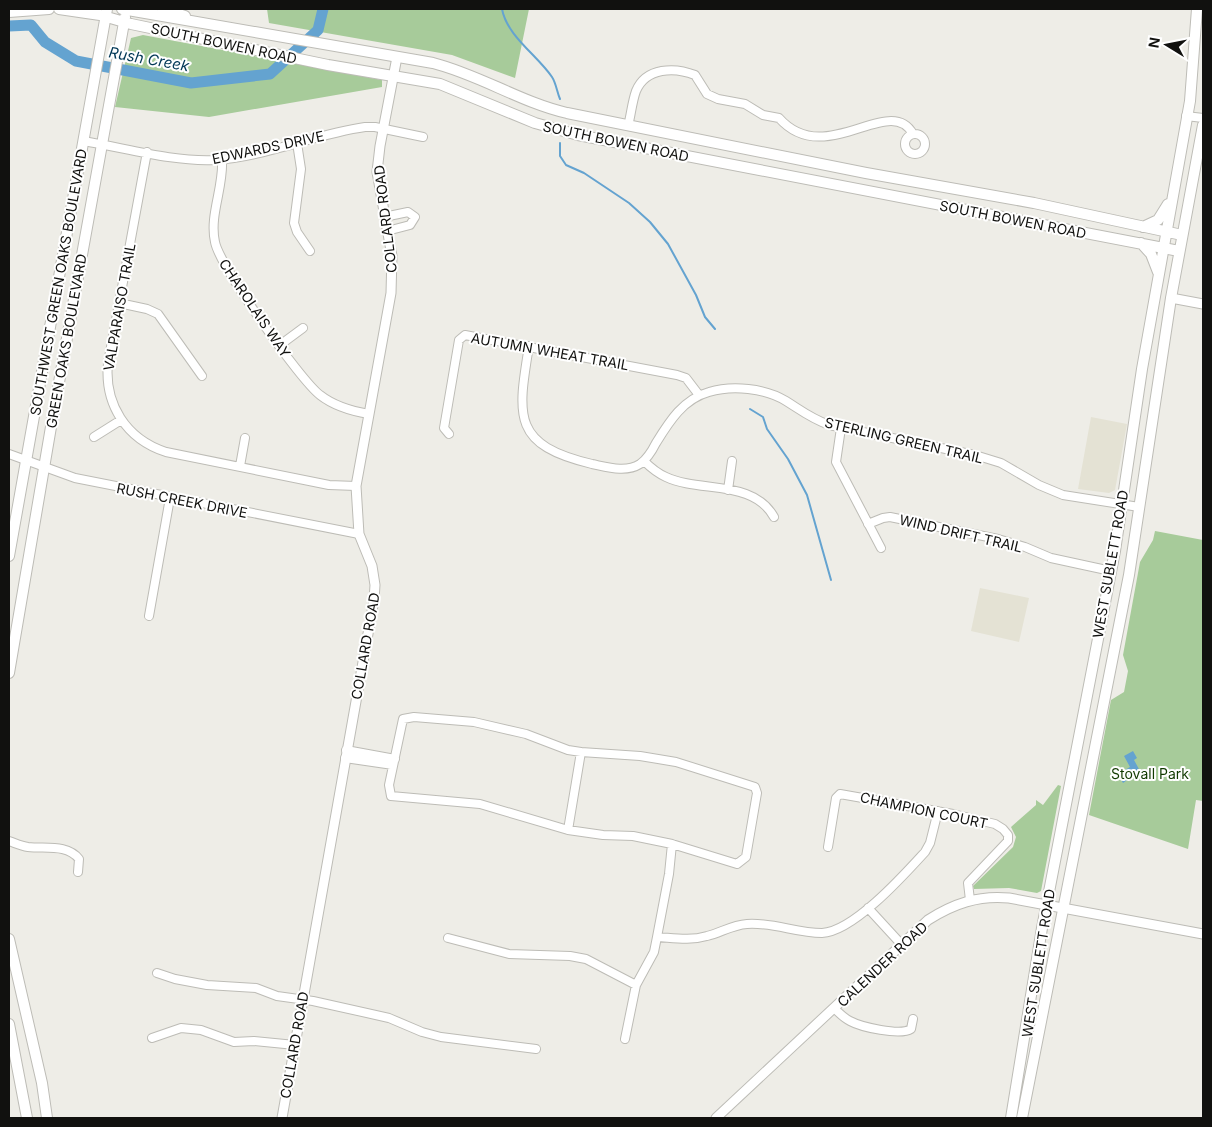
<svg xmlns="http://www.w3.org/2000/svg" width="1212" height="1127" font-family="Inter,sans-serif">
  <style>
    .built { fill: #e4e2d4 }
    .green { fill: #a7cb9a }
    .water { fill: #64a3d0 }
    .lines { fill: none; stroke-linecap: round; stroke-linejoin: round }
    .stream { stroke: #64a3d0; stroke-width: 2 }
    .river { stroke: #64a3d0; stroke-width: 11 }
    .minor-casing { stroke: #bdbcb6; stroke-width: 10 }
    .tertiary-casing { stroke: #bdbcb6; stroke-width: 11 }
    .secondary-casing { stroke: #bdbcb6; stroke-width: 12 }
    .minor { stroke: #fff; stroke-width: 8 }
    .tertiary { stroke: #fff; stroke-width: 9 }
    .secondary { stroke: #fff; stroke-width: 10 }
    .labels { text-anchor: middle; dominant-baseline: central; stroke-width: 4; stroke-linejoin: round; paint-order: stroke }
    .street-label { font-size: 14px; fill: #11110f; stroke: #fff }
    .park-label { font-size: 14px; fill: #113a00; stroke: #fff }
    .water-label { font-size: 15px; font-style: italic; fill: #013755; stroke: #fff }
  </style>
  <rect width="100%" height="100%" fill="#eeede7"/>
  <path class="built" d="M 1091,417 L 1127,424 L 1115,490 L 1109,493 L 1078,489 Z
    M 980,588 L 1029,598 L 1019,642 L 971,631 Z"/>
  <path class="green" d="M 267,9 L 529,9 L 515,78 L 452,55 L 269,23 Z
    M 143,35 L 382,80 L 382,87 L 209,117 L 115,107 L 131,38 Z
    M 1155,531 L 1203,540 L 1203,801 L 1196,800 L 1188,849 L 1089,815 L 1111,700 L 1124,692 L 1128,671 L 1123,655 L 1140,562 L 1153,540 Z
    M 1058,785 L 1061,786 L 1041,891 L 1037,893 L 1009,888 L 974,889 L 973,886 L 1013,847 L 1016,837 L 1011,827 L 1036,805 L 1036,800 L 1043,805 Z"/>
  <path class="water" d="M 1133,751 L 1137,758 L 1134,760 L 1140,771 L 1123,783 L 1118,774 L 1130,767 L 1124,756 Z"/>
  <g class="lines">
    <path class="stream" d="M 502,9 C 507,36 537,55 552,77 C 556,83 557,92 560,99
      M 560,143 L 560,156 L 566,165 L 584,173 L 629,203 L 650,222 L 668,244 L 696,295 L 705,317 L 715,329
      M 750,409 L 763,417 L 767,429 L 788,459 L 807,495 L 831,580"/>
    <path class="river" d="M 9,26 L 31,25 L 45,42 L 76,61 L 191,83 L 270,74 L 318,30 L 323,9"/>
    <g class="minor-casing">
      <path id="minor" d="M 1186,116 L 1203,118
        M 628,126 C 631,115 632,102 636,91 C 646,67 675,67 695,75 L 707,94 L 718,99 L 745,104 L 763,115 L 779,118 C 825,170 890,92 913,134
        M905 144a10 10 0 1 1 20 0a10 10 0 1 1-20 0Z
        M 83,141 C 126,148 172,162 215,160 C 265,157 315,134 365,127 L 375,127 L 423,137
        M 297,143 L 301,169 L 294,223 L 297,232 L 310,251
        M 147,152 L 108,363 C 104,404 126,439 166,452 L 329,485 L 356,486
        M 222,159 C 224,187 209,215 215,242 C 219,265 300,380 320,395 C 334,406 351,411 369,414
        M 384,217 L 408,212 L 415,217 L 410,225 L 387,231
        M 119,303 L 147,309 L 158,314 L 202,376
        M 280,345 L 303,328
        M 529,346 C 517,418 513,445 592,464 C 607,467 626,473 640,464 C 647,459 652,451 656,443 C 669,422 683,399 709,392 C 732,385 765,388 786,401 C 802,411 810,418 829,425 L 975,455 L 1001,463 L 1039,485 L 1063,495 L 1139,507
        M 841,428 L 836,462 L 881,548
        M 449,434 L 444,428 L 459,340 L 465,335 L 677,375 L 686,378 L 699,395
        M 94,437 L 121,420
        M 9,454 L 75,478 L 359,534
        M 644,461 C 650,467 657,473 666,477 C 700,493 753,479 774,517
        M 240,466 L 245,438
        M 728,490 L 732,461
        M 868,524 L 883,518 L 890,517 L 998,539 L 1025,547 L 1051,558 L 1111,571
        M 149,616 L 170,498
        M 414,717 L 474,722 L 526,734 L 568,750 L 581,752 L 640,756 L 676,762 L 755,787 L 757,793 L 746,857 L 737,864 L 672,844 L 633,836 L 603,835 L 568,830 L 480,804 L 391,796 L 389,785 L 403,719 Z
        M 346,750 L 395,759
        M 345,758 L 393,765
        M 568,830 L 581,752
        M 9,841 C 15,843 21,846 28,847 C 46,849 67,844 79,859 L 78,872
        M 828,847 L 836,798 L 840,794 L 953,814 L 995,824 L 1003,829 L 1008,835 L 1008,841 L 968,883 L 970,900
        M 868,908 L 902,945
        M 657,937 C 674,938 690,941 707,936 C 720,933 732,925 747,924 C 773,922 796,933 822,933 C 853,932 904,875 925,852 L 930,843 L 938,811
        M 448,938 L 509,954 L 570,956 L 586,959 L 636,985
        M 157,973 L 175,979 L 207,985 L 256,988 L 277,996 L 313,1001 L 389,1018 L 422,1032 L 441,1037 L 536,1049
        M 835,1009 C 839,1013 844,1018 850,1021 C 861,1027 900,1036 911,1029 L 913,1019
        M 152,1038 L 181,1028 L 201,1030 L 234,1042 L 254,1041 L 295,1045
        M 625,1039 L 636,985 L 654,952 L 657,937 L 669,874 L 672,844"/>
    </g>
    <g class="tertiary-casing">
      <path id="tertiary" d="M 1171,298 L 1203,304
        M 282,1118 L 374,600 L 375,585 L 372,566 L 359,534 L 356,486 L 391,293 L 392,256 L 377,172 L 380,146 L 397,57
        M 716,1118 L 928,920 C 953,904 978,895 1009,898 L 1203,934"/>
    </g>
    <g class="secondary-casing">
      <path id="secondary" d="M 59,9 L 100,15 L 131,24 L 328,65 L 440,84 L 535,123 L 578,135 L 1179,251
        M 122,9 L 433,63 C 480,75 520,102 567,113 L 866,173 L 1034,203 L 1182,235
        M 163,9 L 185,16
        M 9,12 L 49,9
        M 1143,227 L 1158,220 L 1168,204
        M 1141,243 L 1151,254 L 1158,272
        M 9,556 L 107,9
        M 9,673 L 52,421 L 125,17
        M 9,939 L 42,1083 L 47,1118
        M 9,1024 L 27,1118
        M 1011,1118 L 1042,928 L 1115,551 L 1142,369 L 1190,101 L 1197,9
        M 1022,1118 L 1129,575 L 1171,298 L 1203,125"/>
    </g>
    <use href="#minor" class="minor"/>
    <use href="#tertiary" class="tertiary"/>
    <use href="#secondary" class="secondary"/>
  </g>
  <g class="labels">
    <g class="street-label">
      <text transform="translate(224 43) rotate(12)">SOUTH BOWEN ROAD</text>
      <text transform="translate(616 141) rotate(12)">SOUTH BOWEN ROAD</text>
      <text transform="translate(268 147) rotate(-12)">EDWARDS DRIVE</text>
      <text transform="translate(385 219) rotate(-97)">COLLARD ROAD</text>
      <text transform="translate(1013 219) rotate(11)">SOUTH BOWEN ROAD</text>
      <text transform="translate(58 282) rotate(-80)">SOUTHWEST GREEN OAKS BOULEVARD</text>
      <text transform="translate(119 307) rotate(-80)">VALPARAISO TRAIL</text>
      <text transform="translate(255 308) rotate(56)">CHAROLAIS WAY</text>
      <text transform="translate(66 341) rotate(-80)">GREEN OAKS BOULEVARD</text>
      <text transform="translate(550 351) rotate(10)">AUTUMN WHEAT TRAIL</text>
      <text transform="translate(904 440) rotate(13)">STERLING GREEN TRAIL</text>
      <text transform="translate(182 500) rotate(11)">RUSH CREEK DRIVE</text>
      <text transform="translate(961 533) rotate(13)">WIND DRIFT TRAIL</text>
      <text transform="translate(1110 564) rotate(-80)">WEST SUBLETT ROAD</text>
      <text transform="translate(365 646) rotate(-80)">COLLARD ROAD</text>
      <text transform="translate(924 810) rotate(12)">CHAMPION COURT</text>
      <text transform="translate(1038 963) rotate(-81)">WEST SUBLETT ROAD</text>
      <text transform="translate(882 964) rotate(-43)">CALENDER ROAD</text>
      <text transform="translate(294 1045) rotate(-80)">COLLARD ROAD</text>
    </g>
    <g class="park-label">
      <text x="1150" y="773">Stovall Park</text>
    </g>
    <g class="water-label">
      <text transform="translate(149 59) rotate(10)">Rush Creek</text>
    </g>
  </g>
  <rect width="1212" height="1127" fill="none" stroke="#11110f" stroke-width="20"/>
  <g transform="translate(1167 45) rotate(280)" stroke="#ffffff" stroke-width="4" paint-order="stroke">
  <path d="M0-4L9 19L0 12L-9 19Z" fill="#11110f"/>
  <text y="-8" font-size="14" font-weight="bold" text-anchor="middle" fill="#11110f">N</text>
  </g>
</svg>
